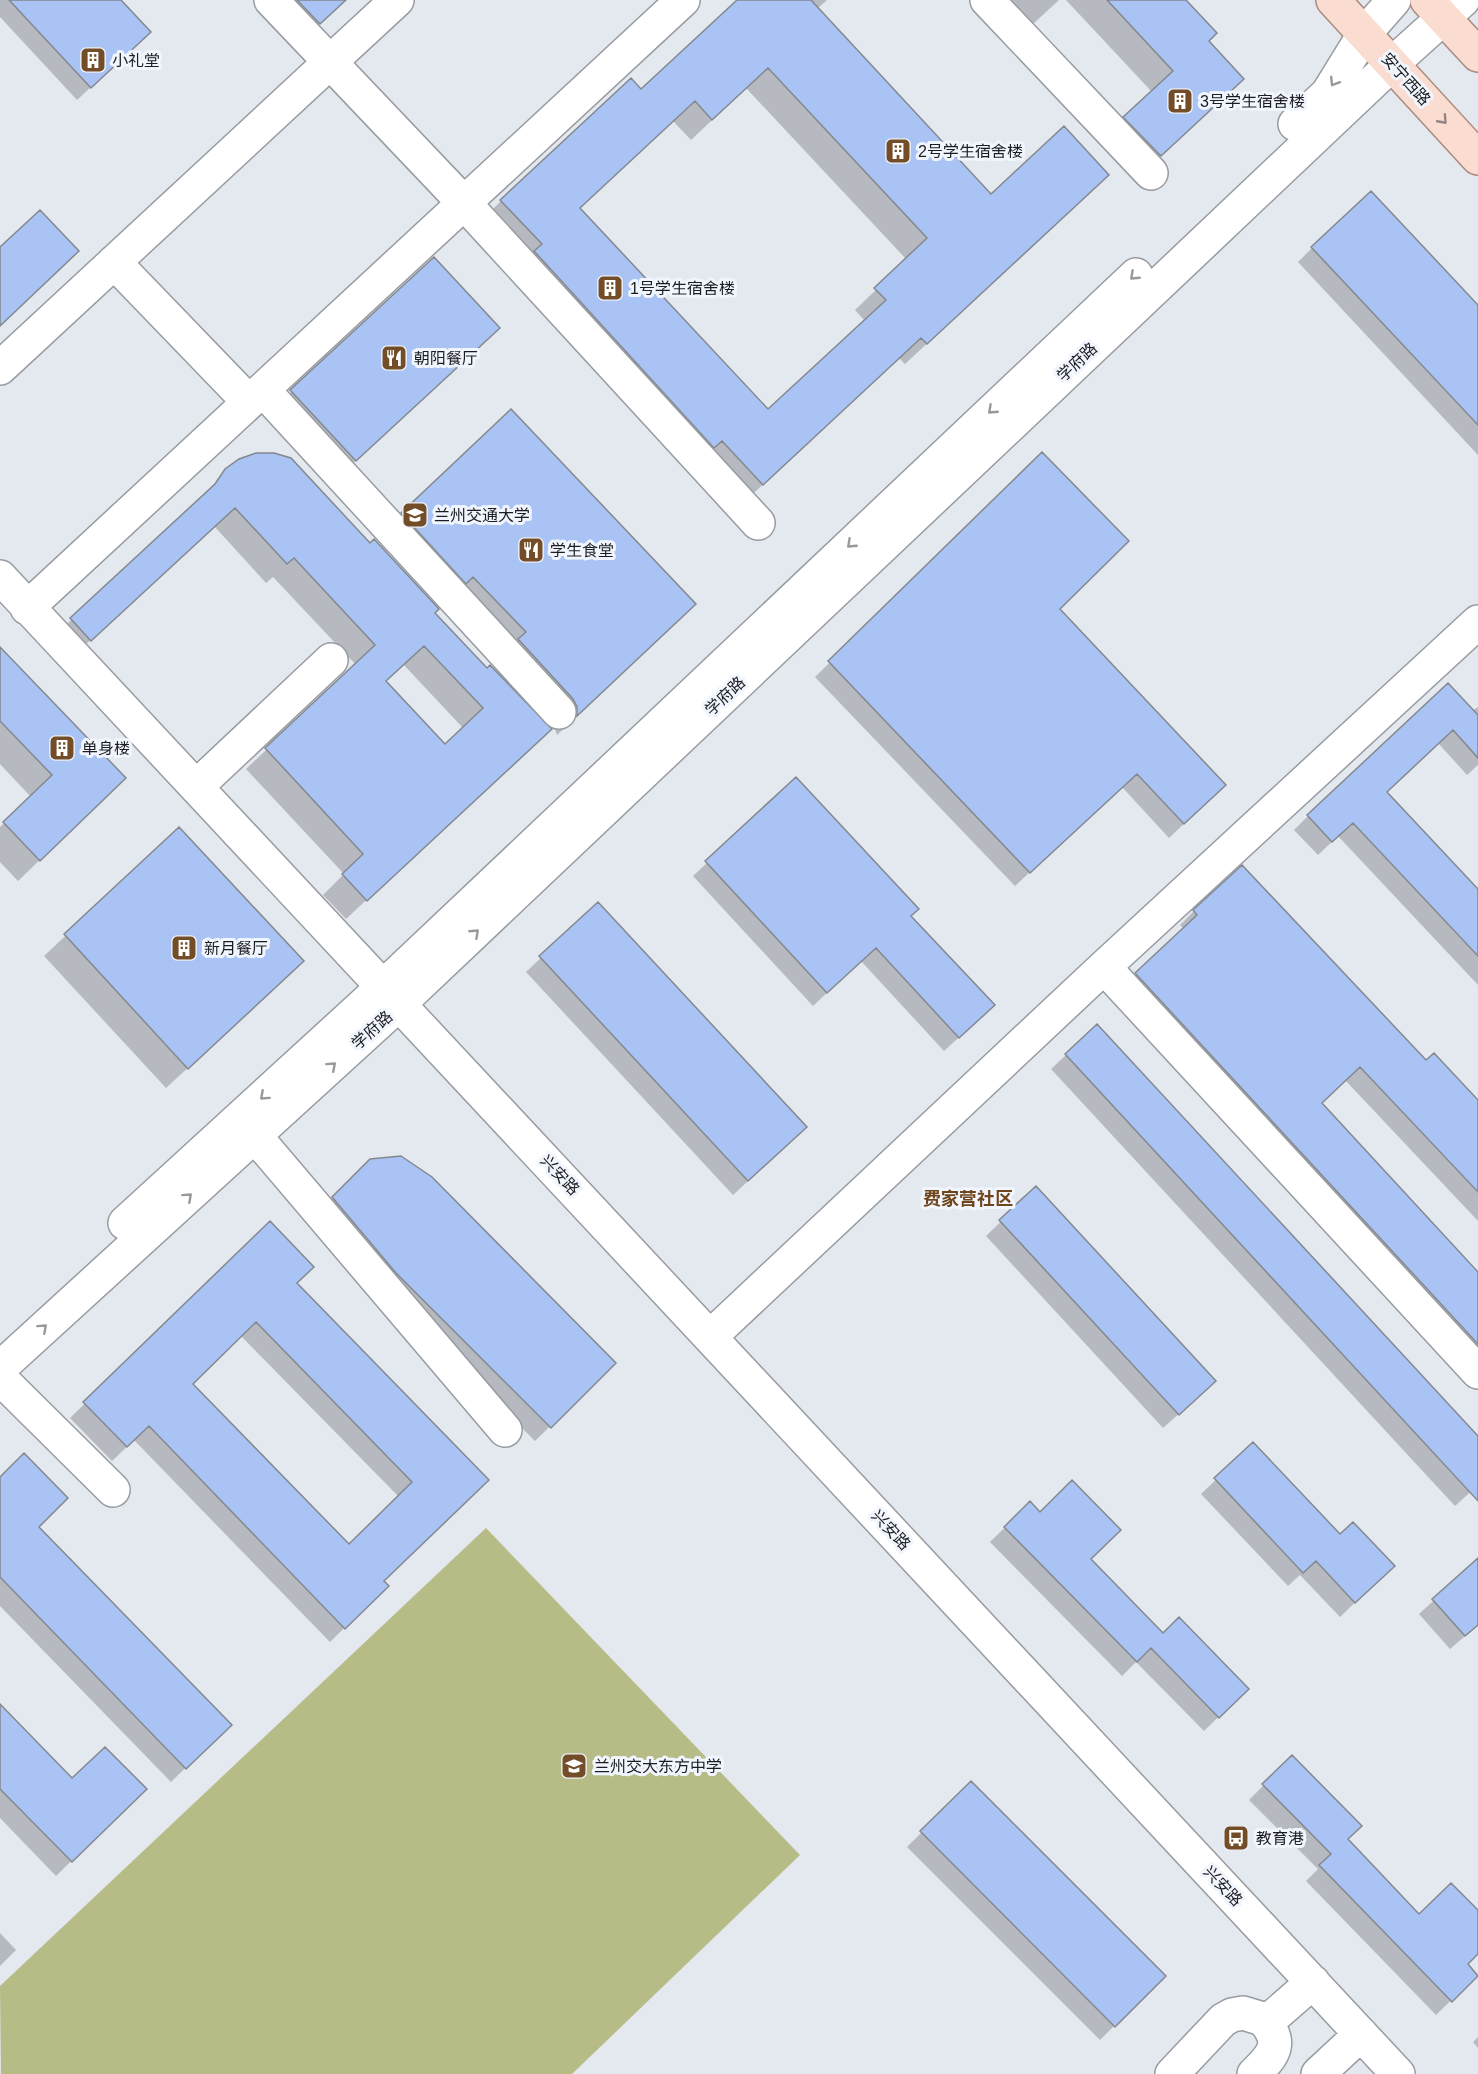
<svg xmlns="http://www.w3.org/2000/svg" width="1478" height="2074" font-family="Helvetica,'Noto Sans SC',sans-serif">
  <style>
    .green { fill: #b7bc87 }
    .shadow { fill: #0003; fill-rule: evenodd }
    .building { fill: #a8c3f4; stroke: #84888e; stroke-width: 1.5; fill-rule: evenodd }
    .lines { fill: none; stroke-linecap: round; stroke-linejoin: round }
    .minor-casing { stroke: #989ca2; stroke-width: 36 }
    .major-casing { stroke: #aa8a7e; stroke-width: 36 }
    .minor { stroke: #fff; stroke-width: 33 }
    .major { stroke: #fadcd0; stroke-width: 33 }
    .oneway { stroke: #99999b }
    .oneway2 { stroke: #968681 }
    .labels { text-anchor: middle; dominant-baseline: central; stroke-width: 6; stroke-linejoin: round; paint-order: stroke }
    .poi-label { font-size: 16px; fill: #1c1d20; stroke: #f1f5fd; text-anchor: start }
    .street-label { font-size: 16px; fill: #1c1d20; stroke: #f1f5fd }
    .neighbourhood-label { font-size: 18px; font-weight: bold; fill: #6f461b; stroke: #f1f5fd }
  </style>
  <rect width="100%" height="100%" fill="#e4e8ef"/>
  <path class="green" d="M 486,1528 L 800,1855 L 572,2074 L 1,2074 L 0,1986 Z"/>
  <path class="shadow" d="M 0,0 L 119,0 L 136,45 L 77,100 L 0,17 Z
    M 269,0 L 344,0 L 306,36 Z
    M 739,0 L 827,0 L 817,9 L 991,196 L 1086,196 L 905,364 L 899,358 L 741,505 L 480,222 L 501,201 L 641,91 ZM 746,88 L 907,260 L 855,310 L 865,321 L 768,411 L 578,209 L 673,121 L 691,140 Z
    M 1011,0 L 1059,0 L 1033,24 Z
    M 1066,0 L 1184,0 L 1207,41 L 1221,100 L 1139,176 L 1103,139 L 1152,92 Z
    M 1312,248 L 1478,307 L 1478,455 L 1298,262 Z
    M 434,259 L 477,348 L 334,481 L 270,412 Z
    M 1042,454 L 1058,609 L 1210,799 L 1169,838 L 1122,787 L 1015,886 L 815,677 Z
    M 226,471 L 433,613 L 530,748 L 346,919 L 323,895 L 344,874 L 246,769 L 356,665 L 273,577 L 266,583 L 214,526 L 70,659 L 51,639 L 198,501 ZM 403,664 L 463,728 L 445,746 L 385,682 Z
    M 403,514 L 673,625 L 557,735 L 552,720 L 382,535 Z
    M 0,649 L 103,799 L 18,881 L 0,862 L 0,827 L 31,797 L 0,764 Z
    M 1478,707 L 1478,765 L 1467,775 L 1438,743 L 1385,792 L 1478,891 L 1478,985 L 1338,836 L 1318,855 L 1294,830 L 1308,816 Z
    M 796,779 L 909,916 L 979,1019 L 944,1051 L 861,961 L 813,1006 L 693,876 Z
    M 179,829 L 281,982 L 166,1088 L 44,956 Z
    M 598,904 L 791,1141 L 733,1195 L 526,972 Z
    M 1194,911 L 1426,1062 L 1478,1102 L 1478,1221 L 1345,1080 L 1320,1103 L 1478,1274 L 1478,1375 L 1122,988 L 1184,929 L 1180,925 Z
    M 1066,1055 L 1478,1438 L 1478,1485 L 1455,1506 L 1051,1069 Z
    M 371,1160 L 614,1363 L 535,1441 L 382,1288 L 318,1213 Z
    M 1036,1188 L 1200,1395 L 1163,1428 L 986,1236 Z
    M 270,1223 L 295,1283 L 487,1480 L 382,1581 L 387,1586 L 330,1642 L 134,1440 L 112,1461 L 70,1418 ZM 241,1336 L 399,1497 L 349,1546 L 191,1384 Z
    M 1253,1444 L 1378,1580 L 1340,1617 L 1300,1575 L 1288,1586 L 1201,1494 Z
    M 0,1479 L 37,1527 L 229,1725 L 171,1782 L 0,1606 Z
    M 1030,1503 L 1163,1635 L 1247,1689 L 1204,1731 L 1136,1662 L 1122,1676 L 990,1542 Z
    M 1478,1560 L 1478,1625 L 1450,1649 L 1419,1614 Z
    M 0,1706 L 72,1780 L 145,1789 L 56,1876 L 0,1818 Z
    M 1292,1757 L 1346,1840 L 1419,1916 L 1478,1913 L 1478,1952 L 1467,1964 L 1477,1975 L 1436,2015 L 1306,1881 L 1318,1869 L 1249,1800 Z
    M 971,1783 L 1164,1976 L 1100,2040 L 907,1847 Z
    M 0,1933 L 16,1950 L 0,1966 Z
    M 1478,2037 L 1478,2048 L 1473,2042 Z"/>
  <path class="building" d="M 9,0 L 121,0 L 151,32 L 91,88 Z
    M 297,0 L 346,0 L 320,24 Z
    M 737,0 L 811,0 L 991,194 L 1064,126 L 1109,175 L 927,344 L 921,338 L 763,485 L 722,441 L 714,448 L 534,251 L 542,244 L 500,200 L 631,78 L 641,89 ZM 768,68 L 927,238 L 874,288 L 886,300 L 768,409 L 580,208 L 695,101 L 712,120 Z
    M 1107,0 L 1186,0 L 1217,33 L 1209,41 L 1244,79 L 1161,156 L 1123,117 L 1173,71 Z
    M 1371,191 L 1478,305 L 1478,425 L 1311,247 Z
    M 40,210 L 79,251 L 0,326 L 0,247 Z
    M 434,257 L 500,328 L 356,461 L 290,390 Z
    M 511,409 L 696,604 L 577,716 L 577,707 L 573,699 L 518,639 L 526,632 L 473,577 L 466,584 L 401,513 Z
    M 1042,452 L 1129,541 L 1060,609 L 1226,785 L 1184,824 L 1137,774 L 1030,873 L 828,661 Z
    M 256,453 L 274,453 L 291,458 L 370,543 L 374,539 L 439,609 L 435,613 L 487,668 L 490,665 L 552,729 L 367,901 L 342,874 L 363,854 L 265,748 L 375,645 L 294,558 L 287,564 L 235,508 L 91,641 L 70,618 L 215,484 L 225,469 L 239,459 ZM 424,646 L 483,708 L 445,744 L 386,681 Z
    M 0,647 L 126,778 L 40,861 L 3,822 L 52,775 L 0,721 Z
    M 1448,683 L 1478,715 L 1478,758 L 1453,730 L 1387,792 L 1478,889 L 1478,956 L 1353,823 L 1332,842 L 1307,815 Z
    M 796,777 L 919,909 L 911,916 L 995,1005 L 959,1038 L 876,948 L 827,993 L 705,861 Z
    M 179,827 L 304,961 L 188,1069 L 64,934 Z
    M 1242,865 L 1426,1060 L 1434,1053 L 1478,1100 L 1478,1192 L 1360,1067 L 1322,1103 L 1478,1272 L 1478,1344 L 1135,973 L 1197,915 L 1193,910 Z
    M 598,902 L 807,1127 L 748,1181 L 539,956 Z
    M 1097,1024 L 1478,1436 L 1478,1501 L 1065,1054 Z
    M 401,1156 L 432,1177 L 616,1363 L 551,1428 L 396,1273 L 332,1197 L 370,1159 Z
    M 1036,1186 L 1216,1381 L 1179,1415 L 999,1220 Z
    M 270,1221 L 314,1267 L 297,1283 L 489,1480 L 384,1581 L 389,1586 L 345,1629 L 149,1426 L 127,1447 L 83,1402 ZM 256,1322 L 412,1482 L 349,1544 L 193,1384 Z
    M 1253,1442 L 1340,1534 L 1353,1522 L 1395,1566 L 1355,1603 L 1316,1561 L 1303,1573 L 1214,1478 Z
    M 24,1453 L 68,1498 L 39,1527 L 232,1725 L 186,1769 L 0,1577 L 0,1477 Z
    M 1072,1480 L 1121,1530 L 1091,1559 L 1163,1633 L 1179,1617 L 1249,1689 L 1219,1718 L 1151,1648 L 1137,1662 L 1004,1527 L 1030,1501 L 1040,1512 Z
    M 1478,1558 L 1478,1625 L 1465,1636 L 1432,1599 Z
    M 0,1704 L 72,1778 L 105,1747 L 147,1789 L 72,1862 L 0,1789 Z
    M 1292,1755 L 1362,1826 L 1348,1839 L 1419,1914 L 1451,1883 L 1478,1910 L 1478,1954 L 1468,1964 L 1478,1976 L 1452,2002 L 1319,1865 L 1331,1854 L 1262,1784 Z
    M 971,1781 L 1166,1976 L 1115,2027 L 920,1831 Z"/>
  <g class="lines">
    <g class="minor-casing">
      <path id="minor" d="M 271,0 L 465,204 L 758,523
        M 987,0 L 1151,173
        M 1295,124 L 1328,93 L 1365,33 L 1394,0
        M 114,262 L 249,402
        M 0,368 L 397,0
        M 263,390 L 559,712
        M 0,577 L 1398,2074
        M 27,608 L 683,0
        M 196,787 L 331,660
        M 1104,967 L 1478,1372
        M 255,1136 L 505,1430
        M 125,1223 L 384,986 L 1136,275
        M 711,1336 L 1104,967 L 1478,622
        M 0,1368 L 400,1003 L 1392,64 L 1463,0
        M 0,1378 L 113,1490
        M 1266,2023 L 1313,1982
        M 1172,2074 L 1223,2020 L 1232,2015 L 1243,2013 L 1263,2019 C 1284,2043 1274,2055 1254,2074
        M 1318,2074 L 1361,2034"/>
    </g>
    <g class="major-casing">
      <path id="major" d="M 1333,0 L 1478,158
        M 1427,0 L 1478,55"/>
    </g>
    <use href="#minor" class="minor"/>
    <use href="#major" class="major"/>
  </g>
  <defs><path id="oneway-chevron" d="M-2-3.5L2.5 0L-2 3.5" fill="none" stroke-width="1.6" stroke-linecap="round" stroke-linejoin="round" transform="scale(1.5)"/></defs>
  <g class="oneway">
    <use href="#oneway-chevron" transform="translate(1334 82) rotate(122)"/>
    <use href="#oneway-chevron" transform="translate(1134 276) rotate(137)"/>
    <use href="#oneway-chevron" transform="translate(992 410) rotate(137)"/>
    <use href="#oneway-chevron" transform="translate(851 544) rotate(137)"/>
    <use href="#oneway-chevron" transform="translate(475 933) rotate(-43)"/>
    <use href="#oneway-chevron" transform="translate(332 1066) rotate(-42)"/>
    <use href="#oneway-chevron" transform="translate(264 1096) rotate(138)"/>
    <use href="#oneway-chevron" transform="translate(188 1197) rotate(-42)"/>
    <use href="#oneway-chevron" transform="translate(43 1328) rotate(-42)"/>
  </g>
  <use class="oneway2" href="#oneway-chevron" transform="translate(1443 120) rotate(48)"/>
  <defs>
    <g id="building-square" transform="scale(1.35)"><rect x="-9" y="-9" width="18" height="18" rx="4" fill="#724d28" stroke="#f1f5fd"/><path d="M-4-6H4V6H1V3H-1V6H-4ZM-2.5-4.3h1.7v1.8h-1.7ZM.8-4.3h1.7v1.8H.8ZM-2.5-1h1.7V.8h-1.7ZM.8-1h1.7V.8H.8Z" fill="#fff"/></g>
    <g id="restaurant-square" transform="scale(1.35)"><rect x="-9" y="-9" width="18" height="18" rx="4" fill="#724d28" stroke="#f1f5fd"/><path d="M-5-6h1v4h1v-4h1v4h1v-4h1v5L-1.5 .5V6h-2V.5L-5-1ZM5-6V6H3V1.5H1.5Q1.5-4 5-6Z" fill="#fff"/></g>
    <g id="university-square" transform="scale(1.35)"><rect x="-9" y="-9" width="18" height="18" rx="4" fill="#724d28" stroke="#f1f5fd"/><path d="M0-5L7-2L0 1L-7-2ZM-4 1L0 2.5L4 1V4Q0 6-4 4Z" fill="#fff"/></g>
    <g id="school-square" transform="scale(1.35)"><rect x="-9" y="-9" width="18" height="18" rx="4" fill="#724d28" stroke="#f1f5fd"/><path d="M0-5L7-2L0 1L-7-2ZM-4 1L0 2.5L4 1V4Q0 6-4 4Z" fill="#fff"/></g>
    <g id="bus-square" transform="scale(1.35)"><rect x="-9" y="-9" width="18" height="18" rx="4" fill="#724d28" stroke="#f1f5fd"/><path d="M-5-6H5V4H4V6H2V4H-2V6H-4V4H-5ZM-3.5-4V0h7V-4ZM-3.5 1.2v1.5H-2V1.2ZM2 1.2v1.5H3.5V1.2Z" fill="#fff"/></g>
  </defs>
  <g fill-rule="evenodd">
    <use href="#building-square" x="93" y="60"/>
    <use href="#building-square" x="1180" y="101"/>
    <use href="#building-square" x="898" y="151"/>
    <use href="#building-square" x="610" y="288"/>
    <use href="#restaurant-square" x="394" y="358"/>
    <use href="#university-square" x="415" y="515"/>
    <use href="#restaurant-square" x="531" y="550"/>
    <use href="#building-square" x="62" y="748"/>
    <use href="#building-square" x="184" y="948"/>
    <use href="#school-square" x="574" y="1766"/>
    <use href="#bus-square" x="1236" y="1838"/>
  </g>
  <g class="labels">
    <g class="poi-label">
      <text x="112" y="60">小礼堂</text>
      <text x="1200" y="101">3号学生宿舍楼</text>
      <text x="918" y="151">2号学生宿舍楼</text>
      <text x="630" y="288">1号学生宿舍楼</text>
      <text x="414" y="358">朝阳餐厅</text>
      <text x="434" y="515">兰州交通大学</text>
      <text x="550" y="550">学生食堂</text>
      <text x="82" y="748">单身楼</text>
      <text x="204" y="948">新月餐厅</text>
      <text x="594" y="1766">兰州交大东方中学</text>
      <text x="1256" y="1838">教育港</text>
    </g>
    <g class="street-label">
      <text transform="translate(1406 79) rotate(48)">安宁西路</text>
      <text transform="translate(1077 362) rotate(-43)">学府路</text>
      <text transform="translate(725 696) rotate(-43)">学府路</text>
      <text transform="translate(372 1030) rotate(-42)">学府路</text>
      <text transform="translate(560 1175) rotate(47)">兴安路</text>
      <text transform="translate(891 1530) rotate(47)">兴安路</text>
      <text transform="translate(1223 1886) rotate(47)">兴安路</text>
    </g>
    <g class="neighbourhood-label">
      <text x="968" y="1199">费家营社区</text>
    </g>
  </g>
</svg>
